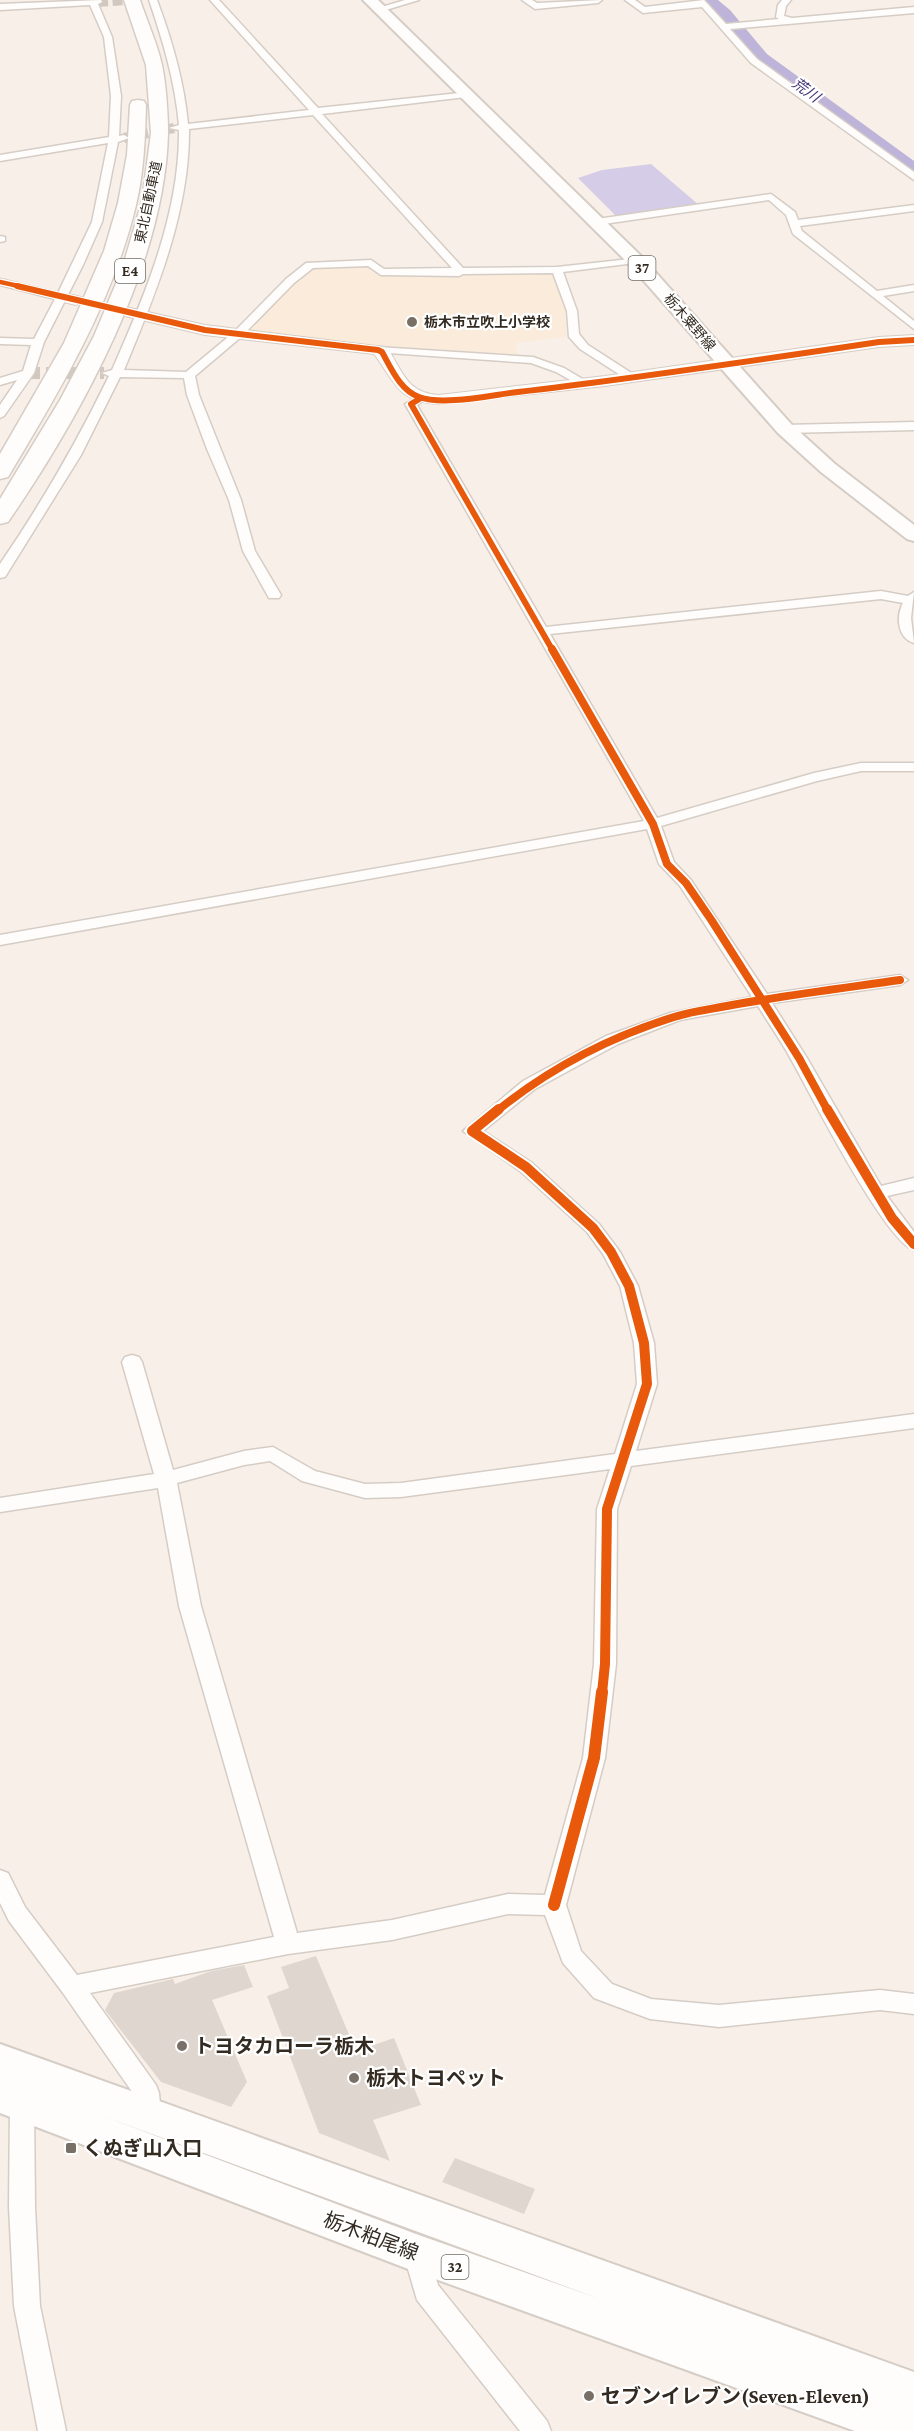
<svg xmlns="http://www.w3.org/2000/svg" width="914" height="2431" font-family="'Crimson Pro','Noto Sans JP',serif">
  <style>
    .built { fill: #faebda }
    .forest { fill: #d5cce7 }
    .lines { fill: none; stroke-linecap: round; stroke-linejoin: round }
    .river { fill: #beb4d9; fill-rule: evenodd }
    .building { fill: #dfd7cf }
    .street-tunnel-far1 { stroke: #d1c9c0; stroke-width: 10; stroke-dasharray: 10 4.5; stroke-linecap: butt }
    .street-tunnel { stroke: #d1c9c0; stroke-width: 12; stroke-dasharray: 12 6; stroke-linecap: butt }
    .street-casing { stroke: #d5cdc5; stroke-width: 3 }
    .secondary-casing { stroke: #d5cdc5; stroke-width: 2 }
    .primary-casing { stroke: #d5cdc5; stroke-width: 4 }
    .highway-casing { stroke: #d5cdc5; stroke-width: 3 }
    .street { fill: #fefdfc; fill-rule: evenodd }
    .secondary { fill: #fefdfc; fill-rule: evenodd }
    .primary { fill: #fefdfc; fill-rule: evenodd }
    .highway { fill: #fefdfc; fill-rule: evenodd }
    .cycleway-far4-casing { stroke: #fff; stroke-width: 7 }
    .cycleway-far3-casing { stroke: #fff; stroke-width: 8 }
    .cycleway-far2-casing { stroke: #fff; stroke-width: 10 }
    .cycleway-far1-casing { stroke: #fff; stroke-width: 14 }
    .cycleway-casing { stroke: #fff; stroke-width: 16 }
    .cycleway-far4 { stroke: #e8590c; stroke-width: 4.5 }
    .cycleway-far3 { stroke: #e8590c; stroke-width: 6 }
    .cycleway-far2 { stroke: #e8590c; stroke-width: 8 }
    .cycleway-far1 { stroke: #e8590c; stroke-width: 10 }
    .cycleway { stroke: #e8590c; stroke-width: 12 }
    .poi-dot { fill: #787067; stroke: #fff; stroke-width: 2 }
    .labels { text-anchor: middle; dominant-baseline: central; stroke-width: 4.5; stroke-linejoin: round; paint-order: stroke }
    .far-street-label { font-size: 14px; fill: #332b21; stroke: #fff }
    .far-poi-label { font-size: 14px; font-weight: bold; fill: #332b21; stroke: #fff; text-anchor: start }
    .far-water-label { font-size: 15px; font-style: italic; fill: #463477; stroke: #fff }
    .shield { fill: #fff; stroke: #706b64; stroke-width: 1.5 }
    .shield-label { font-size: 15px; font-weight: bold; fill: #332b21 }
    .near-poi-label { font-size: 20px; font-weight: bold; fill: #332b21; stroke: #fff; text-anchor: start }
    .near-street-label { font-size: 20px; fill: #332b21; stroke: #fff }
  </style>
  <rect width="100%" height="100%" fill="#f8f0e8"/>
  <path class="built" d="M 368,266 L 371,272 L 380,274 L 555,272 L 565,310 L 566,337 L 516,343 L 517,355 L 317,341 L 248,333 L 283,293 L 314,267 Z"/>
  <path class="forest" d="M 651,164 L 699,205 L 616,216 L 578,178 L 602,170 Z"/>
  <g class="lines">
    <path class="river" d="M 700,0 L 718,0 L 730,10 L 767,54 L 914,161 L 914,174 L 908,173 L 755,60 L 718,16 Z"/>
  </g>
  <path class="building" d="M 316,1956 L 356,2051 L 394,2038 L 421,2105 L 373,2120 L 390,2161 L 319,2133 L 267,1996 L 289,1988 L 281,1967 Z
    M 244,1965 L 253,1987 L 212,2000 L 247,2082 L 231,2107 L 161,2082 L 105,2010 L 114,1993 L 173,1979 L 175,1984 L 211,1971 Z
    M 455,2158 L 535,2189 L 524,2214 L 442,2182 Z"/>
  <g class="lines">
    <path class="street-tunnel-far1" d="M 98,2 L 125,0
      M 124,138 L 174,128"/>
    <path class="street-tunnel" d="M 28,373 L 104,373"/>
    <g class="street-casing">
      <path id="street" d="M 101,0 L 102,2 L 98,4 L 112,37 L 121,96 L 119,136 L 124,135 L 129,138 L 118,142 L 102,222 L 83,265 L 44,342 L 34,373 L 4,416 L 0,418 L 0,405 L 17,380 L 0,385 L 0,378 L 23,371 L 31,345 L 0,344 L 0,338 L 34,339 L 55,299 L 0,285 L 0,279 L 58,293 L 92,222 L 108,143 L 0,161 L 0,155 L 109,137 L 111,96 L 104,37 L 90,5 L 0,10 L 0,4 Z
        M 149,0 L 157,0 C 172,40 184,81 188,124 L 309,110 L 210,0 L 219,0 L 318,108 L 469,92 L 471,94 L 466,97 L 322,114 L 463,268 L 557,267 L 639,258 L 640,260 L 635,263 L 563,272 L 577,311 L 579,334 L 588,345 L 636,376 L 636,380 L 628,380 L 580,349 L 569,337 L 567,311 L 553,273 L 463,274 L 459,276 L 381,275 L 368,266 L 313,268 L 294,283 L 241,337 L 195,376 L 199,395 L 241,500 L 255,551 L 281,595 L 279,598 L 269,598 L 243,551 L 229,500 L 207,449 L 187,395 L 184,378 L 120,377 L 81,455 L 5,577 L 0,578 L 0,564 C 41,504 77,442 109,376 L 102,373 L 112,370 C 145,295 180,213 179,130 L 169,128 L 179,125 C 175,81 163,41 149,0 ZM 313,115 L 452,268 L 384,269 L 371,260 L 306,263 L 286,279 L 233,333 L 186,372 L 124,370 C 155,295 190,212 189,129 Z
        M 405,0 L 419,0 L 379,12 L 375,9 Z
        M 522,0 L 532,0 L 537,3 L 602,0 L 598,3 L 535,9 Z
        M 625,0 L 635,0 L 645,7 L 704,0 L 726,24 L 779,19 L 776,17 L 778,5 L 782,0 L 791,0 L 786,6 L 784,16 L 792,18 L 914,7 L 914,13 L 730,29 L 757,59 L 914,172 L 914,180 L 751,63 L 702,7 L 643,13 Z
        M 771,194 L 795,212 L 798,220 L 914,205 L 914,211 L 800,226 L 802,231 L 877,291 L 914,285 L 914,291 L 883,296 L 914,321 L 914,329 L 793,234 L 786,215 L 769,200 L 597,225 L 592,222 L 597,219 Z
        M 0,236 L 5,237 L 5,241 L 0,242 Z
        M 378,347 L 533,357 L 564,368 L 591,384 L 585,387 L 581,386 L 556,372 L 531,363 L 374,352 L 372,350 Z
        M 421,395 L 427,398 L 417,405 L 546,627 L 881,591 L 908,596 L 914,592 L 911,618 L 914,643 C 897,638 896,616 903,603 L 881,599 L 550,634 L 657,818 L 814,773 L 861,763 L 914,763 L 914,771 L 861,771 L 817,781 L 661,826 L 674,862 L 691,880 L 767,994 L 900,975 L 908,980 L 900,985 L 772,1003 L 807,1058 L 881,1186 L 914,1178 L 914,1190 L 887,1196 L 914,1232 L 914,1250 C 885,1242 810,1093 792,1061 C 782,1042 769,1024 758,1006 L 680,1020 L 618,1044 L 535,1089 L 483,1131 L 532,1163 L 599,1224 L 620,1252 L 638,1286 L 654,1343 L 657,1384 L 636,1451 L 914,1414 L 914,1428 L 631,1466 L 617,1509 L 616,1664 L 605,1758 L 566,1905 L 581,1951 L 612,1984 L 651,1999 L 719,2005 L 880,1990 L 914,1994 L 914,2014 L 880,2010 L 719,2027 L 650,2019 L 594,1998 L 563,1963 L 545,1915 L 508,1914 L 392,1940 L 288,1954 L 90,1993 L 156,2085 L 159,2093 L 161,2115 L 154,2128 L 145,2131 L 136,2128 L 132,2120 L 135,2114 L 135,2096 L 63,1993 L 9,1921 L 0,1903 L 0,1870 L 8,1873 L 25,1907 L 77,1975 L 274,1937 L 179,1606 L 158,1488 L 0,1512 L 0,1498 L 154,1474 L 122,1362 L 125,1357 L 132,1355 L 139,1357 L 142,1362 L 173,1470 L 244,1451 L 273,1447 L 315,1471 L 365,1484 L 401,1483 L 615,1454 L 637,1384 L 634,1343 L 620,1286 L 603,1254 L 587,1232 L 520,1171 L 463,1131 L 523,1081 L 606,1036 L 670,1013 L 752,997 L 680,886 L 659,864 L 647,829 L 0,945 L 0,935 L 644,821 L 405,404 ZM 270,1461 L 302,1481 L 365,1498 L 401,1497 L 610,1469 L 597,1509 L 594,1664 L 583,1758 L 545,1895 L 508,1894 L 392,1920 L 297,1933 L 201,1606 L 177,1483 L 244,1465 Z
        M 914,422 L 914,430 L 785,433 L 779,429 L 785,425 Z
        M 22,2092 L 31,2095 L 34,2103 L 35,2207 L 40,2306 L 66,2431 L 38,2431 L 14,2306 L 9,2207 L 10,2103 L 13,2095 Z
        M 416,2240 L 425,2243 L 438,2285 L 547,2421 L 551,2431 L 520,2431 L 417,2300 L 403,2252 L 407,2243 Z"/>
    </g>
    <g class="secondary-casing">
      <path id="secondary" d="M 60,292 L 81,297 L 84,300 L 76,305 L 55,300 L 52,297 L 55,294 Z
        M 130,308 L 205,325 L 384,347 L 388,349 C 403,372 407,393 439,395 L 605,376 L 879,337 L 914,335 L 914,345 L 879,347 L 605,386 L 439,404 C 397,402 396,383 374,354 L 205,335 L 125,316 L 122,313 L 125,310 Z"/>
    </g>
    <g class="primary-casing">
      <path id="primary" d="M 363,0 L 378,0 L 641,256 L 792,425 L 835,464 L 914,525 L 914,541 L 907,539 L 821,472 L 778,433 L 629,264 Z
        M 0,2044 L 914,2372 L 914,2431 L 855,2431 L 416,2272 L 0,2113 ZM 103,2116 L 600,2299 L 416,2234 Z"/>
    </g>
    <g class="highway-casing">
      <path id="highway" d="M 124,0 L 140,0 C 147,21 157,43 162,65 C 166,84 168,114 168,133 C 165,264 81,416 8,522 L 0,524 L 0,499 L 60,400 L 94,336 L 122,269 L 142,201 L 151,133 L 146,65 Z
        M 138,100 L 144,101 L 146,105 C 145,138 144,172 136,205 C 113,301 62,387 11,472 L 8,477 L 0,479 L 0,454 L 64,343 L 104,251 L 118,203 L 127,155 L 130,105 L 132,101 Z"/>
    </g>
    <use href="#street" class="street"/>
    <use href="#secondary" class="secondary"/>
    <use href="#primary" class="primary"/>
    <use href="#highway" class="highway"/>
    <g class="cycleway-far4-casing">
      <path id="cycleway-far4" d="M 0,282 L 23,287"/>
    </g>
    <g class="cycleway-far3-casing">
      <path id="cycleway-far3" d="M 17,286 L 205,330 L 378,350 L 382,352 C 391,368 400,390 419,397 C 444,406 491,395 518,392 C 639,378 759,360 879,342 L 914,340
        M 421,398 L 411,404 L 553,651"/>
    </g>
    <g class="cycleway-far2-casing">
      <path id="cycleway-far2" d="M 552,649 L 653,824 L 667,864 L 686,883 L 712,921 L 799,1058 L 828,1111
        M 497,1111 C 550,1068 610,1037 674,1017 C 693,1011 713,1009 732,1005 C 788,995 844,988 900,980"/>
    </g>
    <g class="cycleway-far1-casing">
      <path id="cycleway-far1" d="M 499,1109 L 472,1131 L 526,1167 L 593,1228 L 611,1252 L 629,1286 L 644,1343 L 647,1384 L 607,1509 L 605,1664 L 602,1693
        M 827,1109 L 892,1218 L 914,1244"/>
    </g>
    <g class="cycleway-casing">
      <path id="cycleway" d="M 554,1905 L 594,1758 L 602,1692"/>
    </g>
    <use href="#cycleway-far4" class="cycleway-far4"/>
    <use href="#cycleway-far3" class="cycleway-far3"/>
    <use href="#cycleway-far2" class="cycleway-far2"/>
    <use href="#cycleway-far1" class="cycleway-far1"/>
    <use href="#cycleway" class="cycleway"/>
  </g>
  <g class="poi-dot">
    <circle cx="412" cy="322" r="6"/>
    <circle cx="182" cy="2046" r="6"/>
    <circle cx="354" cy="2078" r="6"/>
    <rect x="65" y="2142" width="12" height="12" rx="3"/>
    <circle cx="589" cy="2396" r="6"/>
  </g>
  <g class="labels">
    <g class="far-street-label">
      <text transform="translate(148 202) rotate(-78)">東北自動車道</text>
      <text transform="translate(690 322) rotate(49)">栃木粟野線</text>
    </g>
    <g class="far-poi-label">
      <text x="424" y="322">栃木市立吹上小学校</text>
    </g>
    <g class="far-water-label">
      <text transform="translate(806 90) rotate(36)">荒川</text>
    </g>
    <g class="shield">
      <rect x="628.5" y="256" width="27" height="24" rx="4.5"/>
      <rect x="115" y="259" width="30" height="24" rx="4.5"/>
      <rect x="441.5" y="2255" width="27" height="24" rx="4.5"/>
    </g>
    <g class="shield-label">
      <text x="642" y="268">37</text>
      <text x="130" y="271">E4</text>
      <text x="455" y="2267">32</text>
    </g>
    <g class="near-poi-label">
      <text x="194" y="2046">トヨタカローラ栃木</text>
      <text x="366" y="2078">栃木トヨペット</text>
      <text x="83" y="2148">くぬぎ山入口</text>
      <text x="601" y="2396">セブンイレブン(Seven-Eleven)</text>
    </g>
    <g class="near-street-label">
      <text transform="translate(371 2236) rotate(21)">栃木粕尾線</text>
    </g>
  </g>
</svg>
